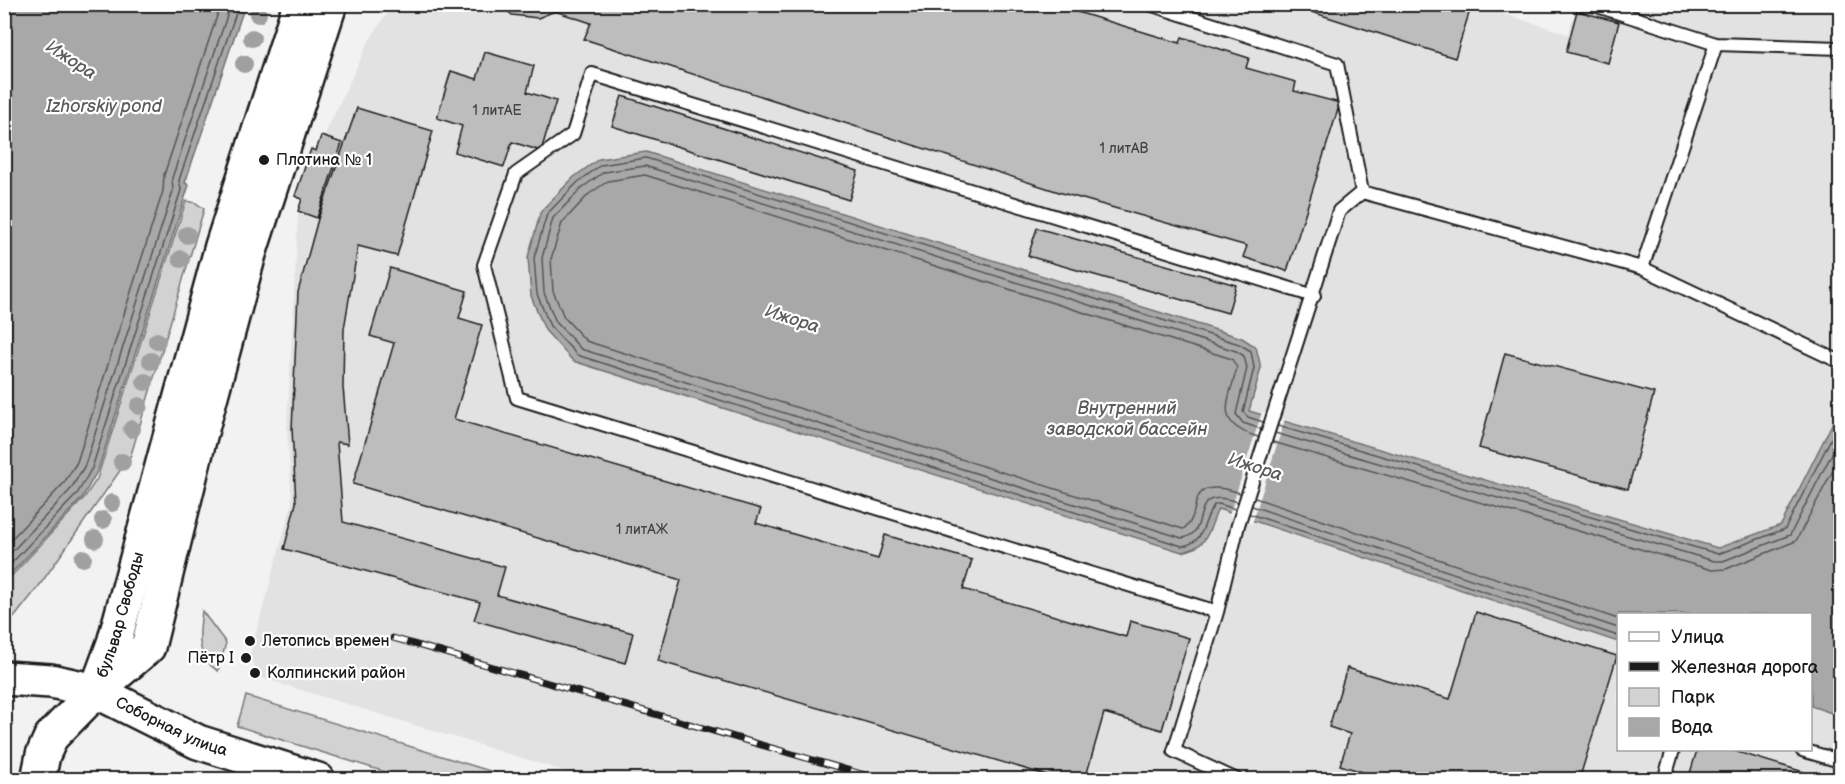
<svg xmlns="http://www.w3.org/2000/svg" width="1845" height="784" font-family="'Balsamiq Sans',sans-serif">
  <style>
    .built { fill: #e2e2e2; fill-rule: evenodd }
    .green { fill: #d2d2d2; stroke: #777; stroke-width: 1.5 }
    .water { fill: #a8a8a8; stroke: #707070; stroke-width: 1.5 }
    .pier { fill: #f2f2f2 }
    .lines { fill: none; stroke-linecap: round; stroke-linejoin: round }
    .shore { stroke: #545454; stroke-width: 1.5 }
    .building { fill: #bdbdbd; stroke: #1c1c1c; stroke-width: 1.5 }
    .lane-casing { stroke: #1c1c1c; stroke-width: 16 }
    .secondary-casing { stroke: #1c1c1c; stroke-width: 38 }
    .lane { stroke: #fff; stroke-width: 12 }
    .secondary { stroke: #fff; stroke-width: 33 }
    .rail-casing { stroke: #1c1c1c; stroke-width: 7 }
    .rail { stroke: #fff; stroke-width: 4.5; stroke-dasharray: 14; stroke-linecap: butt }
    .tree { fill: #a0a0a0 }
    .poi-dot { fill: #1c1c1c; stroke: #fff; stroke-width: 2 }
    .labels { text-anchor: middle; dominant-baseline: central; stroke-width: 4.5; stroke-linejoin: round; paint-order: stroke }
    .number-label { font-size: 14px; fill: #444 }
    .poi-label { font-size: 16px; fill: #1c1c1c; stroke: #fff; text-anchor: start }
    .street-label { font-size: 16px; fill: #1c1c1c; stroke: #fff }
    .water-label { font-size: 18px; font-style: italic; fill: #5b5b5b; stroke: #fff }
  </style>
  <rect width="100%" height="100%" fill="#f2f2f2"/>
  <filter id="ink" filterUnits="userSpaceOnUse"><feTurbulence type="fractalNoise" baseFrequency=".0167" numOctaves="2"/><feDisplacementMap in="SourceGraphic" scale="12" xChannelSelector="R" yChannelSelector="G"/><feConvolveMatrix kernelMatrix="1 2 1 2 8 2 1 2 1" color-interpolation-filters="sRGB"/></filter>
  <g filter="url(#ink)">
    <path class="built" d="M 1473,4 L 1568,34 L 1577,5 L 1840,5 L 1840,779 L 590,779 L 262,678 L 249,658 L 292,503 L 287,429 L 298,215 L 326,132 L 370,39 L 393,5 ZM 1618,614 L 1810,614 L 1810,750 L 1618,750 Z"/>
    <path class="green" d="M 186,201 L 196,203 L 204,209 L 131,455 L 39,586 L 5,629 L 5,583 L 84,498 L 97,479 Z
      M 202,611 L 226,643 L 218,671 C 195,657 199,635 202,611 Z
      M 246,696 L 516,779 L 408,779 L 237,726 Z"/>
    <path class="water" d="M 5,4 L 245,5 L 185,183 L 189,185 L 98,470 L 82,498 L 5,580 Z
      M 646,152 L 1242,338 L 1256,347 L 1261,368 L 1249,411 L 1718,548 L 1781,525 L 1840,408 L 1840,716 L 1811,706 L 1810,614 L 1618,614 L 1618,642 L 1218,509 C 1208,531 1209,547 1182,552 L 573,361 L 545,330 L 531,296 L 528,257 L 541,211 L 574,177 L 599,159 Z"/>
    <path class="pier" d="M 1262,412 L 1285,419 L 1252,524 L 1229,516 Z"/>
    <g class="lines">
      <path class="shore" d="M 1278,426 L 1718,554 L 1785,529 L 1840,421
        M 1275,433 L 1714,561 L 1723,561 L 1790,535 L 1840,438
        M 1273,442 L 1712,570 L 1726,569 L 1796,541 L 1840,457
        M 1240,493 C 1180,473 1205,517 1183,529 L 586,341 L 564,317 L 553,291 L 551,259 L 562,223 L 589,194 L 608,181 L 645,175 L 1232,359 L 1237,368 C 1228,403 1213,424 1258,437
        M 1255,498 L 1618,619
        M 1238,502 C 1184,484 1214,534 1182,538 L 581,349 L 556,322 L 544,293 L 542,258 L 553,218 L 583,187 L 604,172 L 645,166 L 1236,351 L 1244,356 L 1247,368 L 1236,414 L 1243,423 L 1261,429
        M 1252,506 L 1618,628
        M 1235,509 L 1219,504 L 1214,505 C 1202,521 1206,543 1182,546 L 577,355 L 550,326 L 537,294 L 534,258 L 547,214 L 578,182 L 601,165 L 646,158 L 1239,344 L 1251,351 L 1254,368 L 1243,412 L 1248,417 L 1263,422
        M 1250,514 L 1618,636
        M 4,547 L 64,483 L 77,462 L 163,191 L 164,175 L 221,4
        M 4,560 L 71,489 L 85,465 L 173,191 L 172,178 L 231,4
        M 4,571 L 77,494 L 92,468 L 181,190 L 179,180 L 239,4"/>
    </g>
    <path class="building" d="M 500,4 L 1051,4 L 1180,43 L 1182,37 L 1249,58 L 1246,68 L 1296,82 L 1294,91 L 1340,103 L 1287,271 L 1243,257 L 1247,246 L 1062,193 L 584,39 L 591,23 L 555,11 L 538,18 L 512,15 Z
      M 1287,4 L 1464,4 L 1471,7 L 1455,58 Z
      M 1577,11 L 1619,22 L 1608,63 L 1566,52 Z
      M 485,52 L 534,66 L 527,92 L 556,101 L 541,151 L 512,142 L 504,167 L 455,152 L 462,126 L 437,118 L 451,71 L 477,79 Z
      M 622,96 L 858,171 L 849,200 L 612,126 Z
      M 357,108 L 433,131 L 397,256 L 358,246 L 344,329 L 343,387 L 348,444 L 337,442 L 343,522 L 505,567 L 497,595 L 633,633 L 625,663 L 474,620 L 480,602 L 284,549 L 296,503 L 292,429 L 298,292 L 318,219 Z
      M 321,136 L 342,143 L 317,218 L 298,211 L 302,199 L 295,196 L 311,149 L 316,151 Z
      M 1037,228 L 1236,285 L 1228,313 L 1028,256 Z
      M 390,268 L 467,291 L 459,318 L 482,325 L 454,419 L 761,509 L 756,523 L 878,559 L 885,535 L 972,560 L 963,589 L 1126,637 L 1130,621 L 1189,638 L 1162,730 L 1104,713 L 1085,780 L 1063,780 L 658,661 L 681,580 L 353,484 L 394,343 L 370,336 Z
      M 1505,353 L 1654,393 L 1628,489 L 1479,448 Z
      M 1476,612 L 1617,656 L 1579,780 L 1388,780 L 1340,765 L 1350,734 L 1329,727 L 1347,668 L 1450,699 Z
      M 1697,750 L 1731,750 L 1830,780 L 1688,780 Z"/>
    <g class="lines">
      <g class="lane-casing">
        <path id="lane" d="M 1149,4 L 1337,64 L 1362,192
          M 1716,44 L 1840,48
          M 1642,268 L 1834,359 L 1840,360
          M 1217,612 L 517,398 L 484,265 L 516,174 L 573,134 L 592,74 L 1314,296
          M 1802,750 L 1840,761
          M 1237,780 L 1174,751 L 1217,612 L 1238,525 L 1339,211 L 1362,192 L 1642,268 L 1716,44 L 1591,4
          M 1664,780 L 1673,750"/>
      </g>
      <g class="secondary-casing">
        <g id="secondary">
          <path id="s1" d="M 4,678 L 51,681 L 96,691 L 198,742 L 318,780"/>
          <path id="s2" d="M 97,689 L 114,643 L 222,246 L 300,4"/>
          <path d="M 38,780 L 43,755 L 51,737 L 96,691 L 148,647 L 200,436 L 249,254 L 330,4"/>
        </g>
      </g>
      <use href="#lane" class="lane"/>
      <use href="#secondary" class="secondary"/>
      <g class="rail-casing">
        <path id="rail" d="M 393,638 L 882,780"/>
      </g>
      <use href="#rail" class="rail"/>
    </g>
    <g class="tree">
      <circle cx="258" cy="14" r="9"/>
      <circle cx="252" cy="38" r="9"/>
      <circle cx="244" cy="64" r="9"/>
      <circle cx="187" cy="235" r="9"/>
      <circle cx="181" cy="259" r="9"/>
      <circle cx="157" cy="341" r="9"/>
      <circle cx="151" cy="361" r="9"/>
      <circle cx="145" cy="382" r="9"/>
      <circle cx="139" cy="406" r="9"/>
      <circle cx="132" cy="429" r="9"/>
      <circle cx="122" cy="462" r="9"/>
      <circle cx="112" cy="503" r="9"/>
      <circle cx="103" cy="520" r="9"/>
      <circle cx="95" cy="539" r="9"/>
      <circle cx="83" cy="558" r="9"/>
    </g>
  </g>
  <g class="poi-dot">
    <circle cx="264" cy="160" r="6"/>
    <circle cx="250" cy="641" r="6"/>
    <circle cx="246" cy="658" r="6"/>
    <circle cx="255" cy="673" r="6"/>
  </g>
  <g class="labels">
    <g class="number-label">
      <text x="497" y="110">1 литАЕ</text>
      <text x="1124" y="148">1 литАВ</text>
      <text x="642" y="529">1 литАЖ</text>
    </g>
    <g class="poi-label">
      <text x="276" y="160">Плотина № 1</text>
      <text x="262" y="641">Летопись времен</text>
      <text x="234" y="658" text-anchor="end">Пётр I</text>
      <text x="267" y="673">Колпинский район</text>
    </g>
    <g class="street-label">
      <text stroke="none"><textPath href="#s2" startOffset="78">бульвар Свободы</textPath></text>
      <text stroke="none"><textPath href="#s1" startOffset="177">Соборная улица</textPath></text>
    </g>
    <g class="water-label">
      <text transform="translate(71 60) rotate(33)">Ижора</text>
      <text x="104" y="106">Izhorskiy pond</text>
      <text transform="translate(792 319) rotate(18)">Ижора</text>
      <text x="1127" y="408">Внутренний<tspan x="1127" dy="21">заводской бассейн</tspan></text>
      <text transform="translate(1255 467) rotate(18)">Ижора</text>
    </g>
  </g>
  <rect width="1845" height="784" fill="none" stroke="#fff" stroke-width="24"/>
  <rect x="12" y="12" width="1821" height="760" fill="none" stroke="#1c1c1c" stroke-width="2" filter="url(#ink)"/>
  <rect x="1617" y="613" width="195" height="138" fill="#ffffff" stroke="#a4a4a4" stroke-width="1.5"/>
  <rect x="1629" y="632" width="30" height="9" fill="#ffffff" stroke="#a4a4a4" stroke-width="1.5"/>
  <text x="1671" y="643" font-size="18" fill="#1c1c1c">Улица</text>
  <rect x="1629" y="662" width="30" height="9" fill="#1c1c1c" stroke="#a4a4a4" stroke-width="1.5"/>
  <text x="1671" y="673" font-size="18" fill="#1c1c1c">Железная дорога</text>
  <rect x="1629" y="688" width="30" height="18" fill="#d2d2d2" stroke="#a4a4a4" stroke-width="1.5"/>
  <text x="1671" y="703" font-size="18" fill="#1c1c1c">Парк</text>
  <rect x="1629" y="718" width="30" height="18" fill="#a8a8a8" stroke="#a4a4a4" stroke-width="1.5"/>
  <text x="1671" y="733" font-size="18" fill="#1c1c1c">Вода</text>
</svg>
